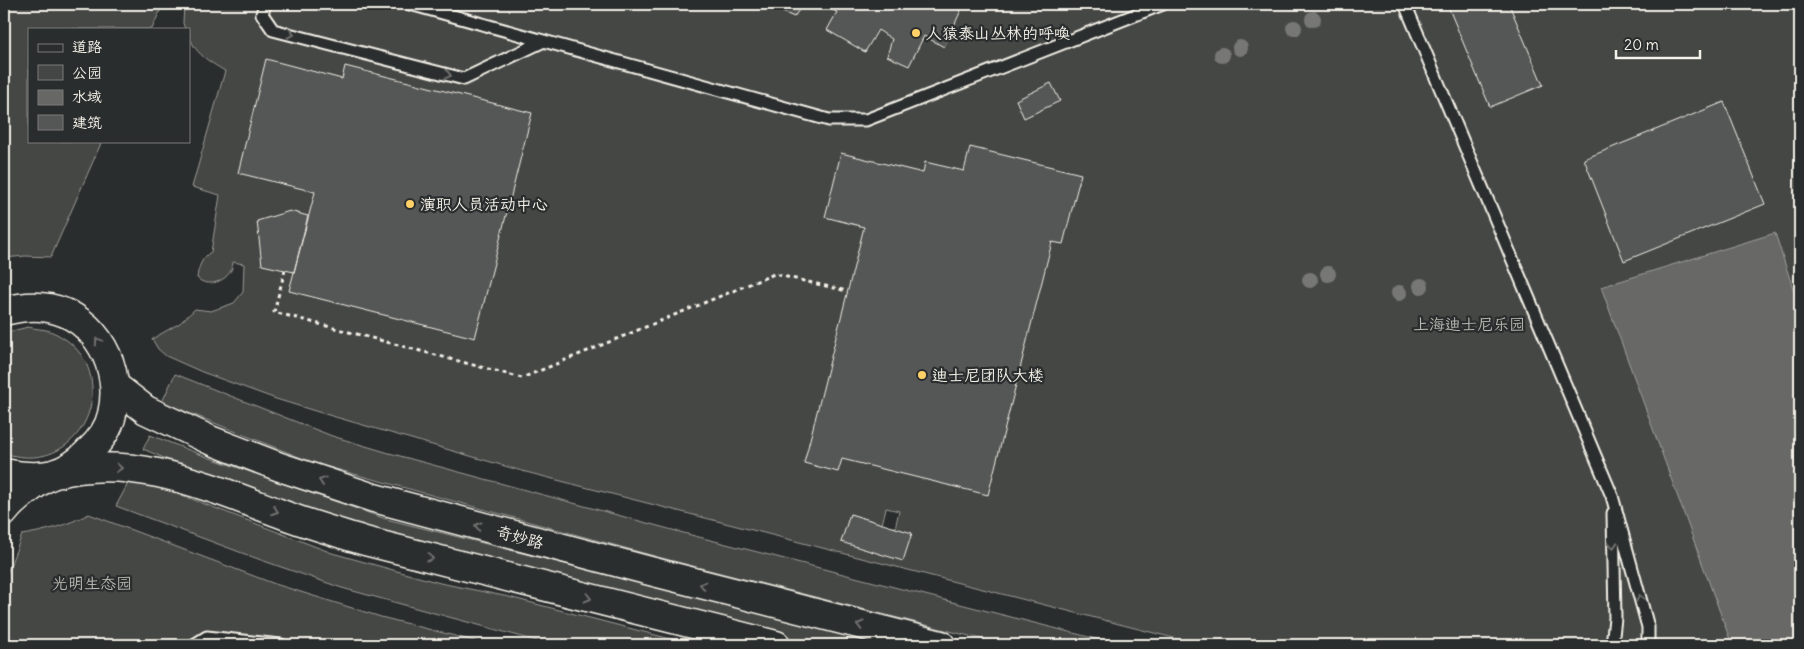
<svg xmlns="http://www.w3.org/2000/svg" width="1804" height="649" font-family="Delius,'LXGW WenKai TC',sans-serif">
  <style>
    .green { fill: #444645; stroke: #9c9c96; fill-rule: evenodd }
    .water { fill: #676866; stroke: #9f9f9a }
    .building { fill: #555756; stroke: #f4f1e8 }
    .lines { fill: none; stroke-linecap: round; stroke-linejoin: round }
    .lane-casing { stroke: #f4f1e8; stroke-width: 15 }
    .secondary-casing { stroke: #f4f1e8; stroke-width: 31 }
    .path { stroke: #f4f1e8; stroke-width: 3; stroke-dasharray: 4 4; stroke-linecap: butt }
    .lane { stroke: #2a2d2e; stroke-width: 11 }
    .secondary { stroke: #2a2d2e; stroke-width: 28 }
    .tree { fill: #777875 }
    .oneway { stroke: #71726f }
    .poi-dot { fill: #ffd166; stroke: #2a2d2e; stroke-width: 2 }
    .labels { text-anchor: middle; dominant-baseline: central; stroke-width: 4.5; stroke-linejoin: round; paint-order: stroke }
    .poi-label { font-size: 16px; fill: #f4f1e8; stroke: #2a2d2e; text-anchor: start }
    .park-label { font-size: 16px; fill: #b6b5af; stroke: #2a2d2e }
    .street-label { font-size: 16px; fill: #f4f1e8; stroke: #2a2d2e }
  </style>
  <rect width="100%" height="100%" fill="#2a2d2e"/>
  <filter id="ink" filterUnits="userSpaceOnUse"><feTurbulence type="fractalNoise" baseFrequency=".02" numOctaves="2"/><feDisplacementMap in="SourceGraphic" scale="10" xChannelSelector="R" yChannelSelector="G"/><feConvolveMatrix kernelMatrix="1 2 1 2 8 2 1 2 1" color-interpolation-filters="sRGB"/></filter>
  <g filter="url(#ink)">
    <path class="green" d="M 4,4 L 163,4 L 152,29 L 29,29 L 29,141 L 102,141 L 51,257 L 25,256 L 4,258 Z
      M 184,4 L 1800,4 L 1800,645 L 1201,645 L 522,471 L 325,414 L 276,399 L 202,372 L 166,356 L 158,349 L 152,339 L 180,323 L 195,309 L 211,311 L 234,303 L 243,292 L 244,264 L 233,262 C 233,279 209,290 197,278 C 198,268 202,257 211,252 L 220,195 L 192,187 L 225,71 C 208,61 189,50 189,29 L 185,29 L 183,23 ZM 886,508 L 899,511 L 895,528 L 842,542 L 850,514 L 882,524 Z
      M 28,327 C 35,329 44,329 50,331 C 128,362 89,481 4,453 L 4,333 Z
      M 175,374 L 332,436 L 389,453 L 691,535 L 1120,645 L 1005,645 L 669,560 L 314,463 L 162,402 Z
      M 150,435 L 207,457 L 386,519 L 891,645 L 814,645 L 352,526 L 208,477 L 143,449 Z
      M 132,476 L 332,553 L 440,583 L 509,597 L 694,645 L 552,645 L 342,588 L 261,560 L 116,506 Z
      M 89,514 L 275,584 L 381,617 L 490,645 L 4,645 L 4,581 L 22,535 C 46,531 67,525 89,514 Z"/>
    <path class="water" d="M 1775,233 L 1800,310 L 1800,645 L 1732,645 L 1601,287 Z"/>
    <path class="building" d="M 773,4 L 803,4 L 794,17 L 771,7 Z
      M 817,4 L 964,4 L 944,47 L 924,36 L 909,66 L 887,56 L 892,39 L 878,30 L 865,52 L 827,30 L 837,12 Z
      M 1447,4 L 1509,4 L 1543,85 L 1490,107 Z
      M 266,59 L 342,79 L 345,66 L 532,113 L 475,338 L 289,291 L 315,192 L 238,173 Z
      M 1051,83 L 1060,101 L 1024,118 L 1016,100 Z
      M 1724,102 L 1765,204 L 1624,261 L 1584,159 Z
      M 970,147 L 1081,174 L 1063,244 L 1052,242 L 988,495 L 842,459 L 838,472 L 804,463 L 864,227 L 825,217 L 841,153 L 923,173 L 925,162 L 964,171 Z
      M 290,211 L 308,216 L 294,272 L 262,265 L 257,221 Z
      M 850,514 L 912,533 L 903,561 L 841,542 Z"/>
    <g class="lines">
      <g class="lane-casing">
        <path id="lane" d="M 265,4 L 262,14 L 273,30 L 464,79 L 544,41
          M 410,4 L 829,120 L 866,120 L 1163,4
          M 1405,4 L 1612,496 L 1648,627 L 1648,645
          M 194,645 L 207,637 L 281,645
          M 1612,645 L 1615,618 L 1613,513"/>
      </g>
      <g class="secondary-casing">
        <path id="secondary" d="M 4,311 C 19,307 33,305 49,308 C 97,317 123,369 112,414 C 109,429 99,442 88,452 C 79,462 66,470 53,474 C 37,478 20,476 4,473
          M 115,386 L 146,410 L 210,440 L 280,467 L 374,498 L 650,571 L 941,645
          M 4,512 C 13,500 41,478 55,474 C 130,452 209,487 279,513 C 307,524 336,532 365,541 L 776,645"/>
      </g>
      <path class="path" d="M 285,270 L 274,312 L 522,378 L 774,274 L 847,291"/>
      <use href="#lane" class="lane"/>
      <use href="#secondary" class="secondary"/>
    </g>
    <g class="tree">
      <circle cx="1313" cy="19" r="8"/>
      <circle cx="1294" cy="28" r="8"/>
      <circle cx="1240" cy="48" r="8"/>
      <circle cx="1222" cy="55" r="8"/>
      <circle cx="1328" cy="274" r="8"/>
      <circle cx="1310" cy="280" r="8"/>
      <circle cx="1421" cy="286" r="8"/>
      <circle cx="1399" cy="293" r="8"/>
    </g>
    <defs><path id="oneway-chevron" d="M-2-3.5L2.5 0L-2 3.5" fill="none" stroke-width="1.6" stroke-linecap="round" stroke-linejoin="round" transform="scale(1.25)"/></defs>
    <g class="oneway">
      <use href="#oneway-chevron" transform="translate(291 34) rotate(14)"/>
      <use href="#oneway-chevron" transform="translate(448 75) rotate(15)"/>
      <use href="#oneway-chevron" transform="translate(98 341) rotate(-124)"/>
      <use href="#oneway-chevron" transform="translate(119 468) rotate(5)"/>
      <use href="#oneway-chevron" transform="translate(322 481) rotate(-162)"/>
      <use href="#oneway-chevron" transform="translate(275 511) rotate(20)"/>
      <use href="#oneway-chevron" transform="translate(478 526) rotate(-165)"/>
      <use href="#oneway-chevron" transform="translate(1613 545) rotate(89)"/>
      <use href="#oneway-chevron" transform="translate(430 558) rotate(14)"/>
      <use href="#oneway-chevron" transform="translate(703 585) rotate(-166)"/>
      <use href="#oneway-chevron" transform="translate(588 598) rotate(14)"/>
      <use href="#oneway-chevron" transform="translate(1640 598) rotate(-105)"/>
      <use href="#oneway-chevron" transform="translate(860 625) rotate(-166)"/>
    </g>
  </g>
  <g class="poi-dot">
    <circle cx="916" cy="33" r="5"/>
    <circle cx="410" cy="204" r="5"/>
    <circle cx="922" cy="375" r="5"/>
  </g>
  <g class="labels">
    <g class="poi-label">
      <text x="926" y="33">人猿泰山丛林的呼唤</text>
      <text x="420" y="204">演职人员活动中心</text>
      <text x="932" y="375">迪士尼团队大楼</text>
    </g>
    <g class="park-label">
      <text x="1469" y="324">上海迪士尼乐园</text>
      <text x="92" y="583">光明生态园</text>
    </g>
    <g class="street-label">
      <text transform="translate(520 537) rotate(15)">奇妙路</text>
    </g>
  </g>
  <rect width="1804" height="649" fill="none" stroke="#2a2d2e" stroke-width="20"/>
  <rect x="10" y="10" width="1784" height="629" fill="none" stroke="#f4f1e8" stroke-width="2" filter="url(#ink)"/>
  <rect x="28" y="28" width="162" height="115" fill="#2a2d2e" stroke="#7b7b78"/>
  <rect x="38" y="44" width="25" height="8" fill="#2a2d2e" stroke="#7b7b78"/>
  <text x="72" y="52" font-size="15" fill="#f4f1e8">道路</text>
  <rect x="38" y="65" width="25" height="15" fill="#444645" stroke="#7b7b78"/>
  <text x="72" y="78" font-size="15" fill="#f4f1e8">公园</text>
  <rect x="38" y="90" width="25" height="15" fill="#676866" stroke="#7b7b78"/>
  <text x="72" y="102" font-size="15" fill="#f4f1e8">水域</text>
  <rect x="38" y="115" width="25" height="15" fill="#555756" stroke="#7b7b78"/>
  <text x="72" y="128" font-size="15" fill="#f4f1e8">建筑</text>
  <path d="M1616 50v8h84v-8" fill="none" stroke="#f4f1e8" stroke-width="2.5"/>
  <text x="1624" y="50" font-size="15" fill="#f4f1e8" stroke="#2a2d2e" stroke-width="4" paint-order="stroke">20 m</text>
</svg>
